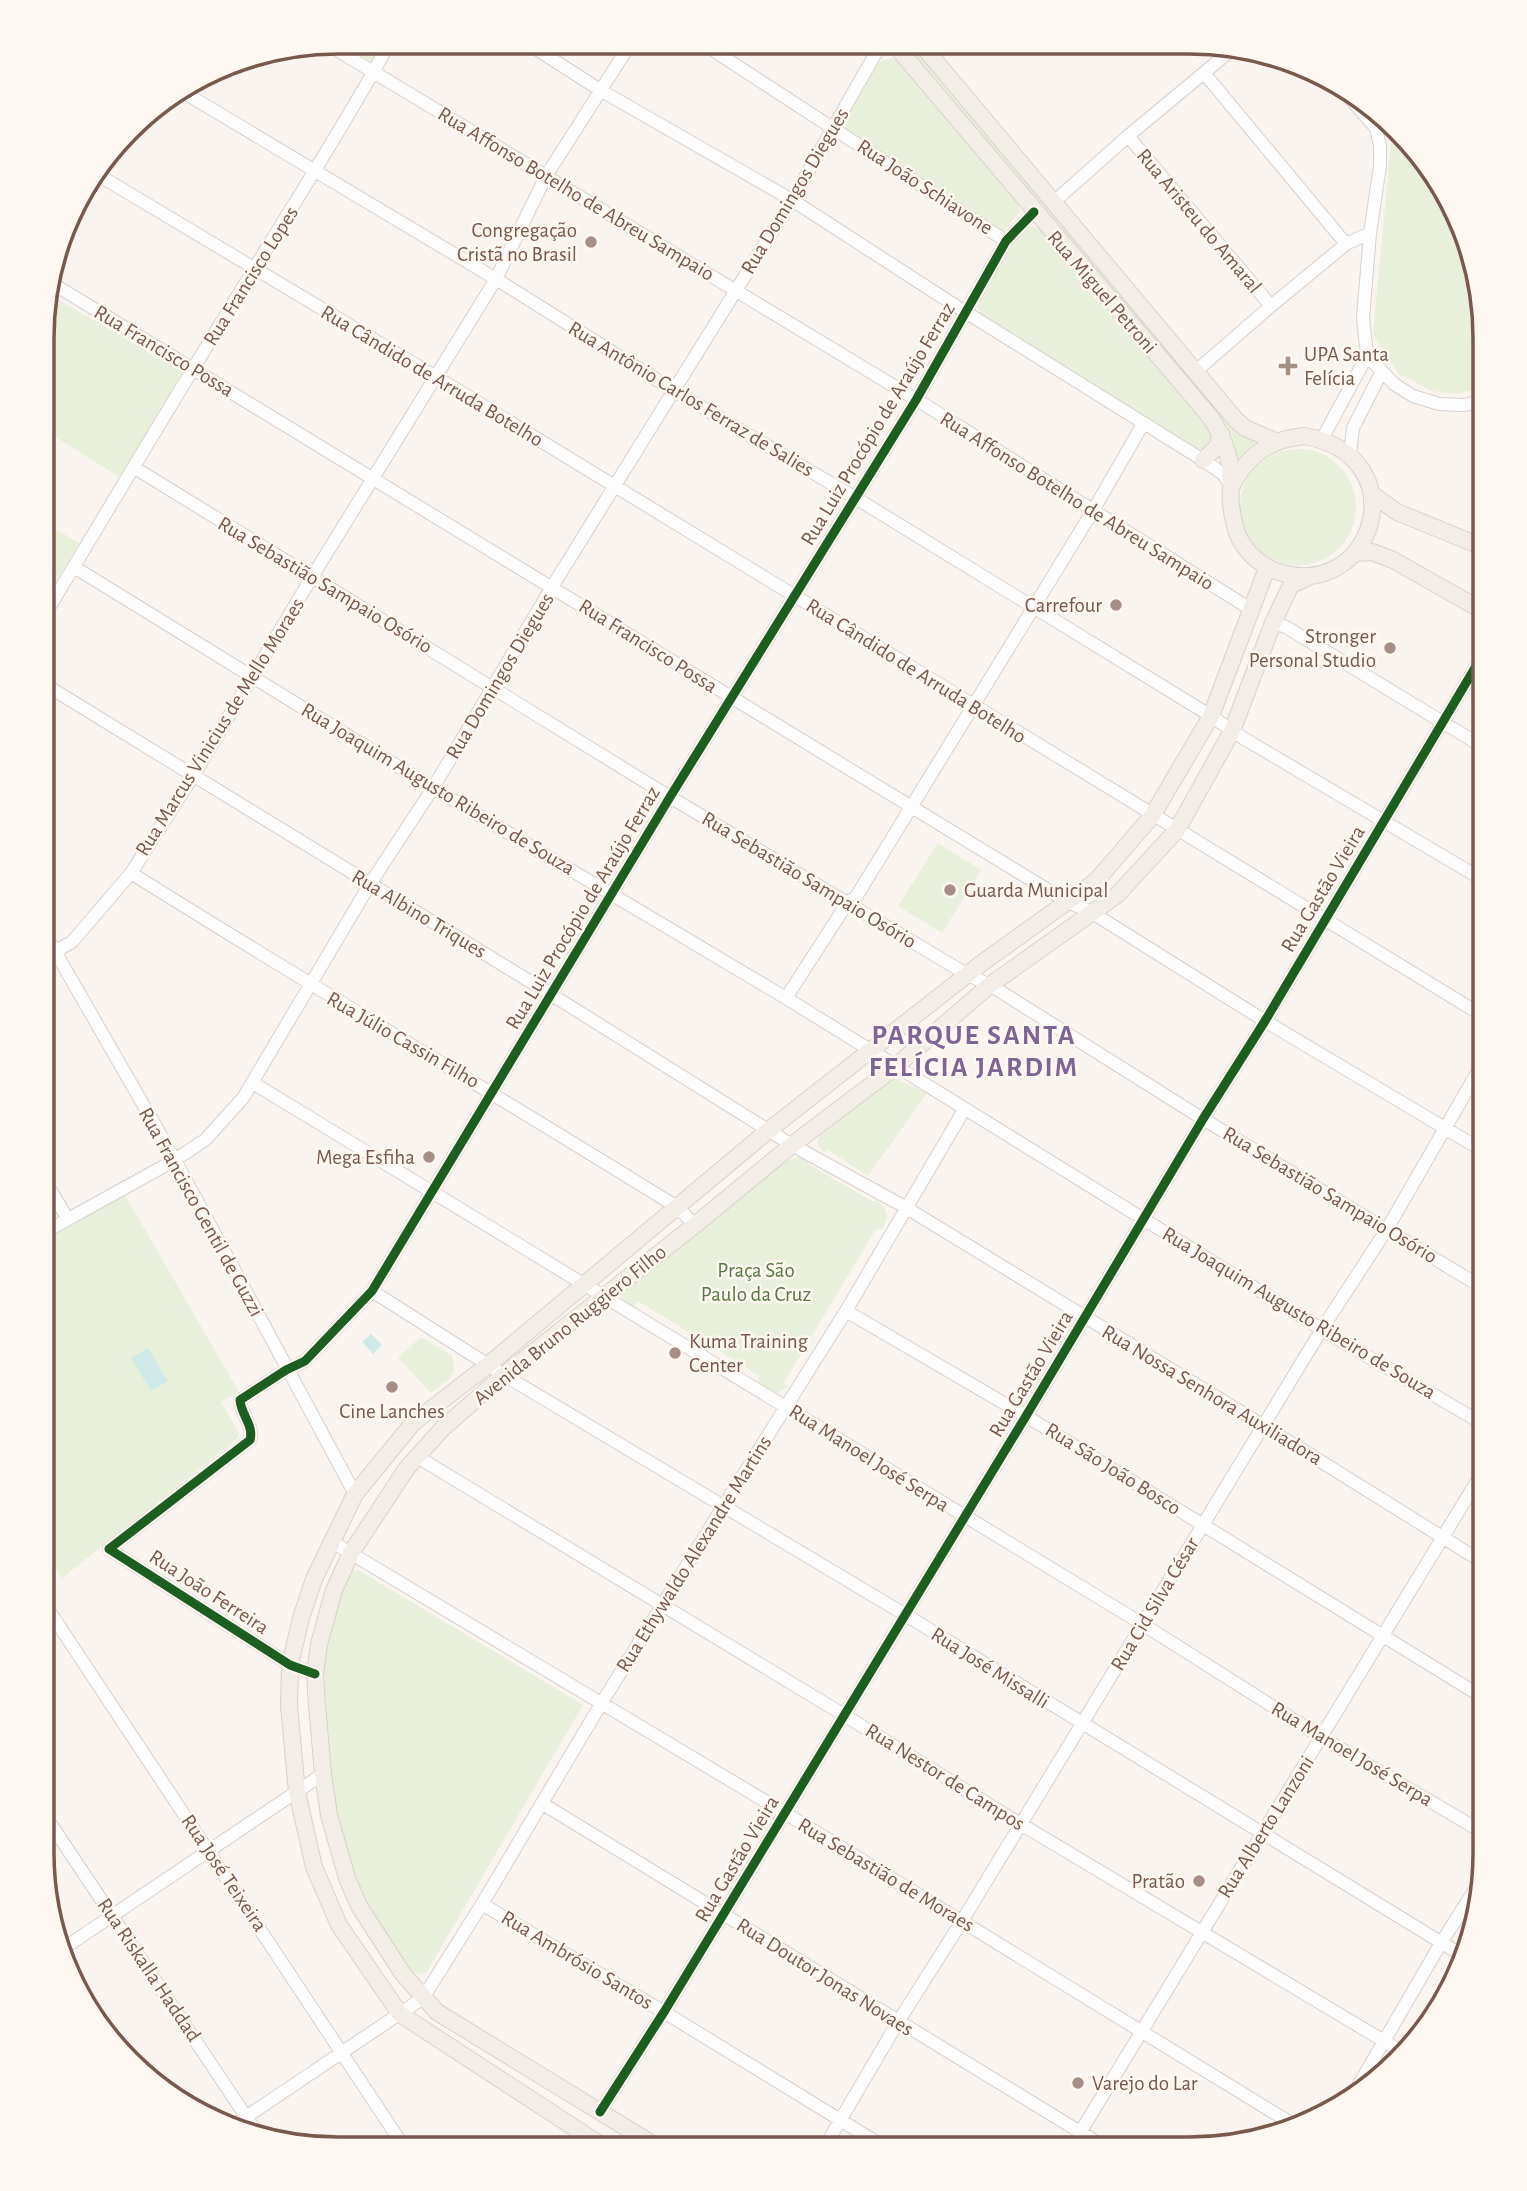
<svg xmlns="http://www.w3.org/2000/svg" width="1527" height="2191" font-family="'Alegreya Sans',sans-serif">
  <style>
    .green { fill: #e8efda }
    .water { fill: #d0eae9 }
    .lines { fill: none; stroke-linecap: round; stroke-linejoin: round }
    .minor-casing { stroke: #d8d1cd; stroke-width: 14 }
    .major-casing { stroke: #dad0cc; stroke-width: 18 }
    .minor { stroke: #fefdfd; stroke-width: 12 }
    .major { stroke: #f3ede7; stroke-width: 16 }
    .cycleway-casing { stroke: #fff8f2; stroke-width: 13 }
    .cycleway { stroke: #1b5e20; stroke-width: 9 }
    .poi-dot { fill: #a68f86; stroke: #fff8f2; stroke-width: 2.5 }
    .labels { text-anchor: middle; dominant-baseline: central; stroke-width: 5; stroke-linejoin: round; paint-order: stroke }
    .street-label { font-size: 21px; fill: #79584d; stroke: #fff8f2 }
    .poi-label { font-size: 21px; fill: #79584d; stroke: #fff8f2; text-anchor: end }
    .park-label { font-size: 21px; fill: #587941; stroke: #fff8f2 }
    .district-label { font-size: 28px; font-weight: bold; letter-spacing: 2px; fill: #7f6594; stroke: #fff8f2 }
    .rim { fill: none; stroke: #79584d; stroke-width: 3.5 }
  </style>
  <rect width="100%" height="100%" fill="#f9f4ef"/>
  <path class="green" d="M 339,42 L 383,42 L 372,62 Z
    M 899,44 L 916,44 L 1246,437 L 1256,441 L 1237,465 L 1234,458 Z
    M 897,58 L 1019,204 L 1020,211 L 1005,230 L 1001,231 L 842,128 L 842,125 L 876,64 L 887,59 Z
    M 1362,99 L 1369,103 L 1455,207 L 1485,338 L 1484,387 L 1456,394 L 1432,391 L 1399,374 L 1373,334 L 1391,142 Z
    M 1032,226 L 1040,229 L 1206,421 L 1215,437 L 1205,450 L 1199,449 L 981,314 L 978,308 L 980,300 C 993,277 1006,238 1032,226 Z
    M 47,293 L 182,372 L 121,478 L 44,430 L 45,299 Z
    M1240 507a58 58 0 1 1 116 0a58 58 0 1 1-116 0Z
    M 44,522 L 79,543 L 44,601 Z
    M 938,843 L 981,870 L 942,933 L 898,906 Z
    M 897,1079 L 927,1093 L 868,1176 L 828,1150 L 824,1153 L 818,1145 L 818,1138 L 884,1082 Z
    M 799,1157 L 809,1160 L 810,1165 L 873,1202 L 876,1200 C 888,1210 890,1216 882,1229 L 876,1229 L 783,1384 L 788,1385 C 778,1398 769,1391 756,1384 L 760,1376 L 638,1301 L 632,1308 L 625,1303 L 622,1295 L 625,1289 L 786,1161 Z
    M 125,1195 L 239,1392 L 221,1402 L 239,1433 L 238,1438 L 62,1578 L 43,1547 L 43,1242 Z
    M 421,1337 L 452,1356 L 454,1369 L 451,1377 L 431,1393 L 398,1358 Z
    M 358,1570 L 583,1705 L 426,1973 L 418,1974 L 409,1970 L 360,1890 L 346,1854 L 328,1764 L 324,1662 L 335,1613 L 346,1579 L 352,1572 Z"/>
  <path class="water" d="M 371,1334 L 382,1345 L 373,1354 L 362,1342 Z
    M 148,1348 L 168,1381 L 151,1391 L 131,1358 Z"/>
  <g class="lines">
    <g class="minor-casing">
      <path id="minor" d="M 527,43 L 600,90 L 792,200 L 959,308 L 1203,460 L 1223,474 L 1231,486
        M 702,43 L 1006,241
        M 327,44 L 922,403 L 1252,610
        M 860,44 L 875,53
        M 1204,73 L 1346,244
        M 1339,86 L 1376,128 L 1380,146 L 1380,166 L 1370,233 L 1363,318 L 1367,356 L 1394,384 L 1413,396 L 1439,404 L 1463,405 L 1485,401
        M 183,92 L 496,279 L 673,390 L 854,497 L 1211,716 L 1243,738 L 1485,881
        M 1128,136 L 1271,306
        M 95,173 L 436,377 L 1485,1017
        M 1055,201 L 1128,136 L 1235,47
        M 50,282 L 1066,901 L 1091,912 L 1265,1021 L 1485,1152
        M 1196,371 L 1271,306 L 1346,244 L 1370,233
        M 1322,439 L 1367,356
        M 1350,455 L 1353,428 L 1381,373
        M 135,468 L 670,797 L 968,975 L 990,985 L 1203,1119 L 1485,1289
        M 1477,545 L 1485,521
        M 74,567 L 433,788 L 786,998 L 1331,1335 L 1485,1425
        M 44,616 C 111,505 177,394 245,284 C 294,203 345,125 390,42
        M 1273,623 L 1286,627 L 1485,748
        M 44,684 L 552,995 L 792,1145 L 905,1207 L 1264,1426 L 1484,1563
        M 131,873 C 311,986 495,1094 677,1207 L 695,1225
        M 44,932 L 175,1160 L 355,1494
        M 43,958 L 72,942 L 131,873 L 193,776 L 312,577 L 496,279 L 546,176 L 631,43
        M 786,998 L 848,902 L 856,897 L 1094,509 L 1143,424
        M 253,1083 L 1144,1625 L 1321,1737 L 1484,1833
        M 43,1178 L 68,1219
        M 43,1233 L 175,1160 L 205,1140 L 243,1098 L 370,884 L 433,788 L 552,587 L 792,200 L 881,44
        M 372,1291 L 504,1375 L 904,1614 L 1465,1957
        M 846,1311 L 1026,1416 L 1484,1698
        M 416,1456 L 844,1715 L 1009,1817 L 1404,2053
        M 332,1542 L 785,1813 L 1294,2125
        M 42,1600 L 404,2147
        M 315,1674 L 290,1665 L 109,1549 L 250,1440 C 254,1425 241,1415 240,1400 L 286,1370 L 305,1361 L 372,1291 L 670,797 L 916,400 L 1006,241 L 1034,212
        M 543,1804 L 1108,2149
        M 42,1811 L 255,2130
        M 482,1904 L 664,2012 L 886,2148
        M 64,1948 L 323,1774
        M 1351,2098 L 1441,1943 L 1483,1877
        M 600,2112 L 664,2012 L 1026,1416 L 1203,1119 L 1265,1021 L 1485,651
        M 237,2123 L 423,1998 L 482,1904 L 601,1704 L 723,1507 L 846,1311 L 964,1110
        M 577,2147 L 585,2135
        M 824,2148 L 898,2022 L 962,1921 L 1322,1329 L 1387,1229 L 1485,1059
        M 1070,2149 L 1485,1468"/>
    </g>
    <g class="major-casing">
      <path id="major" d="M 894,44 L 1211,418 C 1225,441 1232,459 1231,487
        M 921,44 L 1236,420 L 1245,428 L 1275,441
        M 1304,436 C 1420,456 1373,605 1276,571 C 1257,564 1239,546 1235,526 C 1232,514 1229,501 1231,489 C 1232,484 1236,479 1238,475 C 1254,450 1275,439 1304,436 Z
        M 1203,460 L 1217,447 L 1221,434
        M 1373,495 L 1397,512 L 1485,548
        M 1356,553 L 1372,552 L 1393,560 L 1485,612
        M 604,2147 L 400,2014 L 339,1925 L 314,1867 L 297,1792 L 289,1706 L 290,1665 L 301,1618 L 314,1579 L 355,1494 L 413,1423 L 488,1365 L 769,1130 L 982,963 L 1096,881 L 1152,816 L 1211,716 L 1267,568
        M 659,2148 L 437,2012 L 403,1974 L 359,1906 L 347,1878 L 329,1815 L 323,1774 L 317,1705 L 315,1674 L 319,1644 L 334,1590 L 351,1553 L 407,1468 L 443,1428 L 504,1375 L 695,1225 L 792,1145 L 895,1067 L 990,985 L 1117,895 L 1177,830 L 1232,731 L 1273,623 L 1291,585 L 1311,576"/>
    </g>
    <use href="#minor" class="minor"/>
    <use href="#major" class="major"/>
    <g class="cycleway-casing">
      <path id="cycleway" d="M 315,1674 L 290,1665 L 109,1549 L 250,1440 C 254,1425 241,1415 240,1400 L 286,1370 L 305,1361 L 372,1291 L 670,797 L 916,400 L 1006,241 L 1034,212
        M 600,2112 L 664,2012 L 1026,1416 L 1203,1119 L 1265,1021 L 1485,651"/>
    </g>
    <use href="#cycleway" class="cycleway"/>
  </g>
  <g class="poi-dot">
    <circle cx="591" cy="242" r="7"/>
    <path d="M1284.5 355.5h7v7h7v7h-7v7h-7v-7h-7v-7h7z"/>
    <circle cx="1116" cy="605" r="7"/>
    <circle cx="1390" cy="648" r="7"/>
    <circle cx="950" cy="890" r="7"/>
    <circle cx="429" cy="1157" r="7"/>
    <circle cx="675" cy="1353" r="7"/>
    <circle cx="392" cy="1387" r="7"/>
    <circle cx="1199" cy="1881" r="7"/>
    <circle cx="1078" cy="2083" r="7"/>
  </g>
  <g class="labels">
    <g class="street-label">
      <text transform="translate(925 187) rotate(33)">Rua João Schiavone</text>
      <text transform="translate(795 191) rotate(-59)">Rua Domingos Diegues</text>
      <text transform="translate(576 194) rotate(31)">Rua Affonso Botelho de Abreu Sampaio</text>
      <text transform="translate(1199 221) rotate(50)">Rua Aristeu do Amaral</text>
      <text transform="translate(251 276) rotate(-58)">Rua Francisco Lopes</text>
      <text transform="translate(1102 292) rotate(49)">Rua Miguel Petroni</text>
      <text transform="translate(164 351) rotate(31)">Rua Francisco Possa</text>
      <text transform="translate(432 376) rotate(31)">Rua Cândido de Arruda Botelho</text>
      <text transform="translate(691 399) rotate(31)">Rua Antônio Carlos Ferraz de Salies</text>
      <text transform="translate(878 424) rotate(-59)">Rua Luiz Procópio de Araújo Ferraz</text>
      <text transform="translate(1077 501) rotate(32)">Rua Affonso Botelho de Abreu Sampaio</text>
      <text transform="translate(325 585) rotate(31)">Rua Sebastião Sampaio Osório</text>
      <text transform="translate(648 646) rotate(32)">Rua Francisco Possa</text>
      <text transform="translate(916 671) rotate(32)">Rua Cândido de Arruda Botelho</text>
      <text transform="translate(500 676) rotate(-59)">Rua Domingos Diegues</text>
      <text transform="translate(220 727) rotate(-58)">Rua Marcus Vinicius de Mello Moraes</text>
      <text transform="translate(438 789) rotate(31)">Rua Joaquim Augusto Ribeiro de Souza</text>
      <text transform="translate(809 880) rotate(31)">Rua Sebastião Sampaio Osório</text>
      <text transform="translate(1323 889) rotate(-59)">Rua Gastão Vieira</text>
      <text transform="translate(583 908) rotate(-59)">Rua Luiz Procópio de Araújo Ferraz</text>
      <text transform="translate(419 914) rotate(31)">Rua Albino Triques</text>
      <text transform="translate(403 1040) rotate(30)">Rua Júlio Cassin Filho</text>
      <text transform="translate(1330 1195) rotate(31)">Rua Sebastião Sampaio Osório</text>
      <text transform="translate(201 1212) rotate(61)">Rua Francisco Gentil de Guzzi</text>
      <text transform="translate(1299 1313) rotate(31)">Rua Joaquim Augusto Ribeiro de Souza</text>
      <text transform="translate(570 1325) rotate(-39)">Avenida Bruno Ruggiero Filho</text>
      <text transform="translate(1031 1374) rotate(-59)">Rua Gastão Vieira</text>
      <text transform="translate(1212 1395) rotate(31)">Rua Nossa Senhora Auxiliadora</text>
      <text transform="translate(869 1458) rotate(32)">Rua Manoel José Serpa</text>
      <text transform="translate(1113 1469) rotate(32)">Rua São João Bosco</text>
      <text transform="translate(694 1554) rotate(-58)">Rua Ethywaldo Alexandre Martins</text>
      <text transform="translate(209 1592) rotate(33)">Rua João Ferreira</text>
      <text transform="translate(1155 1604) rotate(-59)">Rua Cid Silva César</text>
      <text transform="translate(990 1668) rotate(32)">Rua José Missalli</text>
      <text transform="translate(1352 1754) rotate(31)">Rua Manoel José Serpa</text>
      <text transform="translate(945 1777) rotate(32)">Rua Nestor de Campos</text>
      <text transform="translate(1266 1827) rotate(-58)">Rua Alberto Lanzoni</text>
      <text transform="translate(737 1859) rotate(-59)">Rua Gastão Vieira</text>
      <text transform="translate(224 1873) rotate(56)">Rua José Teixeira</text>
      <text transform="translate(886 1875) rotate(31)">Rua Sebastião de Moraes</text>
      <text transform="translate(577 1960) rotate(31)">Rua Ambrósio Santos</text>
      <text transform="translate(149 1970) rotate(56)">Rua Riskalla Haddad</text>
      <text transform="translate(825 1977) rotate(32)">Rua Doutor Jonas Novaes</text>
    </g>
    <g class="poi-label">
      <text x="577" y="230">Congregação<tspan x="577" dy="24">Cristã no Brasil</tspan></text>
      <text x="1304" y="354" text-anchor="start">UPA Santa<tspan x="1304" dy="24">Felícia</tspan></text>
      <text x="1102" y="605">Carrefour</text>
      <text x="1376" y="636">Stronger<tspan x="1376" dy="24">Personal Studio</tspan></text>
      <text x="964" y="890" text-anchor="start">Guarda Municipal</text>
      <text x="415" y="1157">Mega Esfiha</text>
      <text x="689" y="1341" text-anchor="start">Kuma Training<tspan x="689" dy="24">Center</tspan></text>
      <text x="392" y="1411" text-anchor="middle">Cine Lanches</text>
      <text x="1185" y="1881">Pratão</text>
      <text x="1092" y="2083" text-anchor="start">Varejo do Lar</text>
    </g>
    <g class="park-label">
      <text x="756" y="1270">Praça São<tspan x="756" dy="24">Paulo da Cruz</tspan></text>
    </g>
    <g class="district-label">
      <text x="974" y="1036">PARQUE SANTA<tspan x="974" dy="32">FELÍCIA JARDIM</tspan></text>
    </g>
  </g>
  <path d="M0 0H1527V2191H0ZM338 54H1189A284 284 0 0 1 1473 338V1853A284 284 0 0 1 1189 2137H338A284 284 0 0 1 54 1853V338A284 284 0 0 1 338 54Z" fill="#fff8f2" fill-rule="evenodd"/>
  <path class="rim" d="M338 54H1189A284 284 0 0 1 1473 338V1853A284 284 0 0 1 1189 2137H338A284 284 0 0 1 54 1853V338A284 284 0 0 1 338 54Z"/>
</svg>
